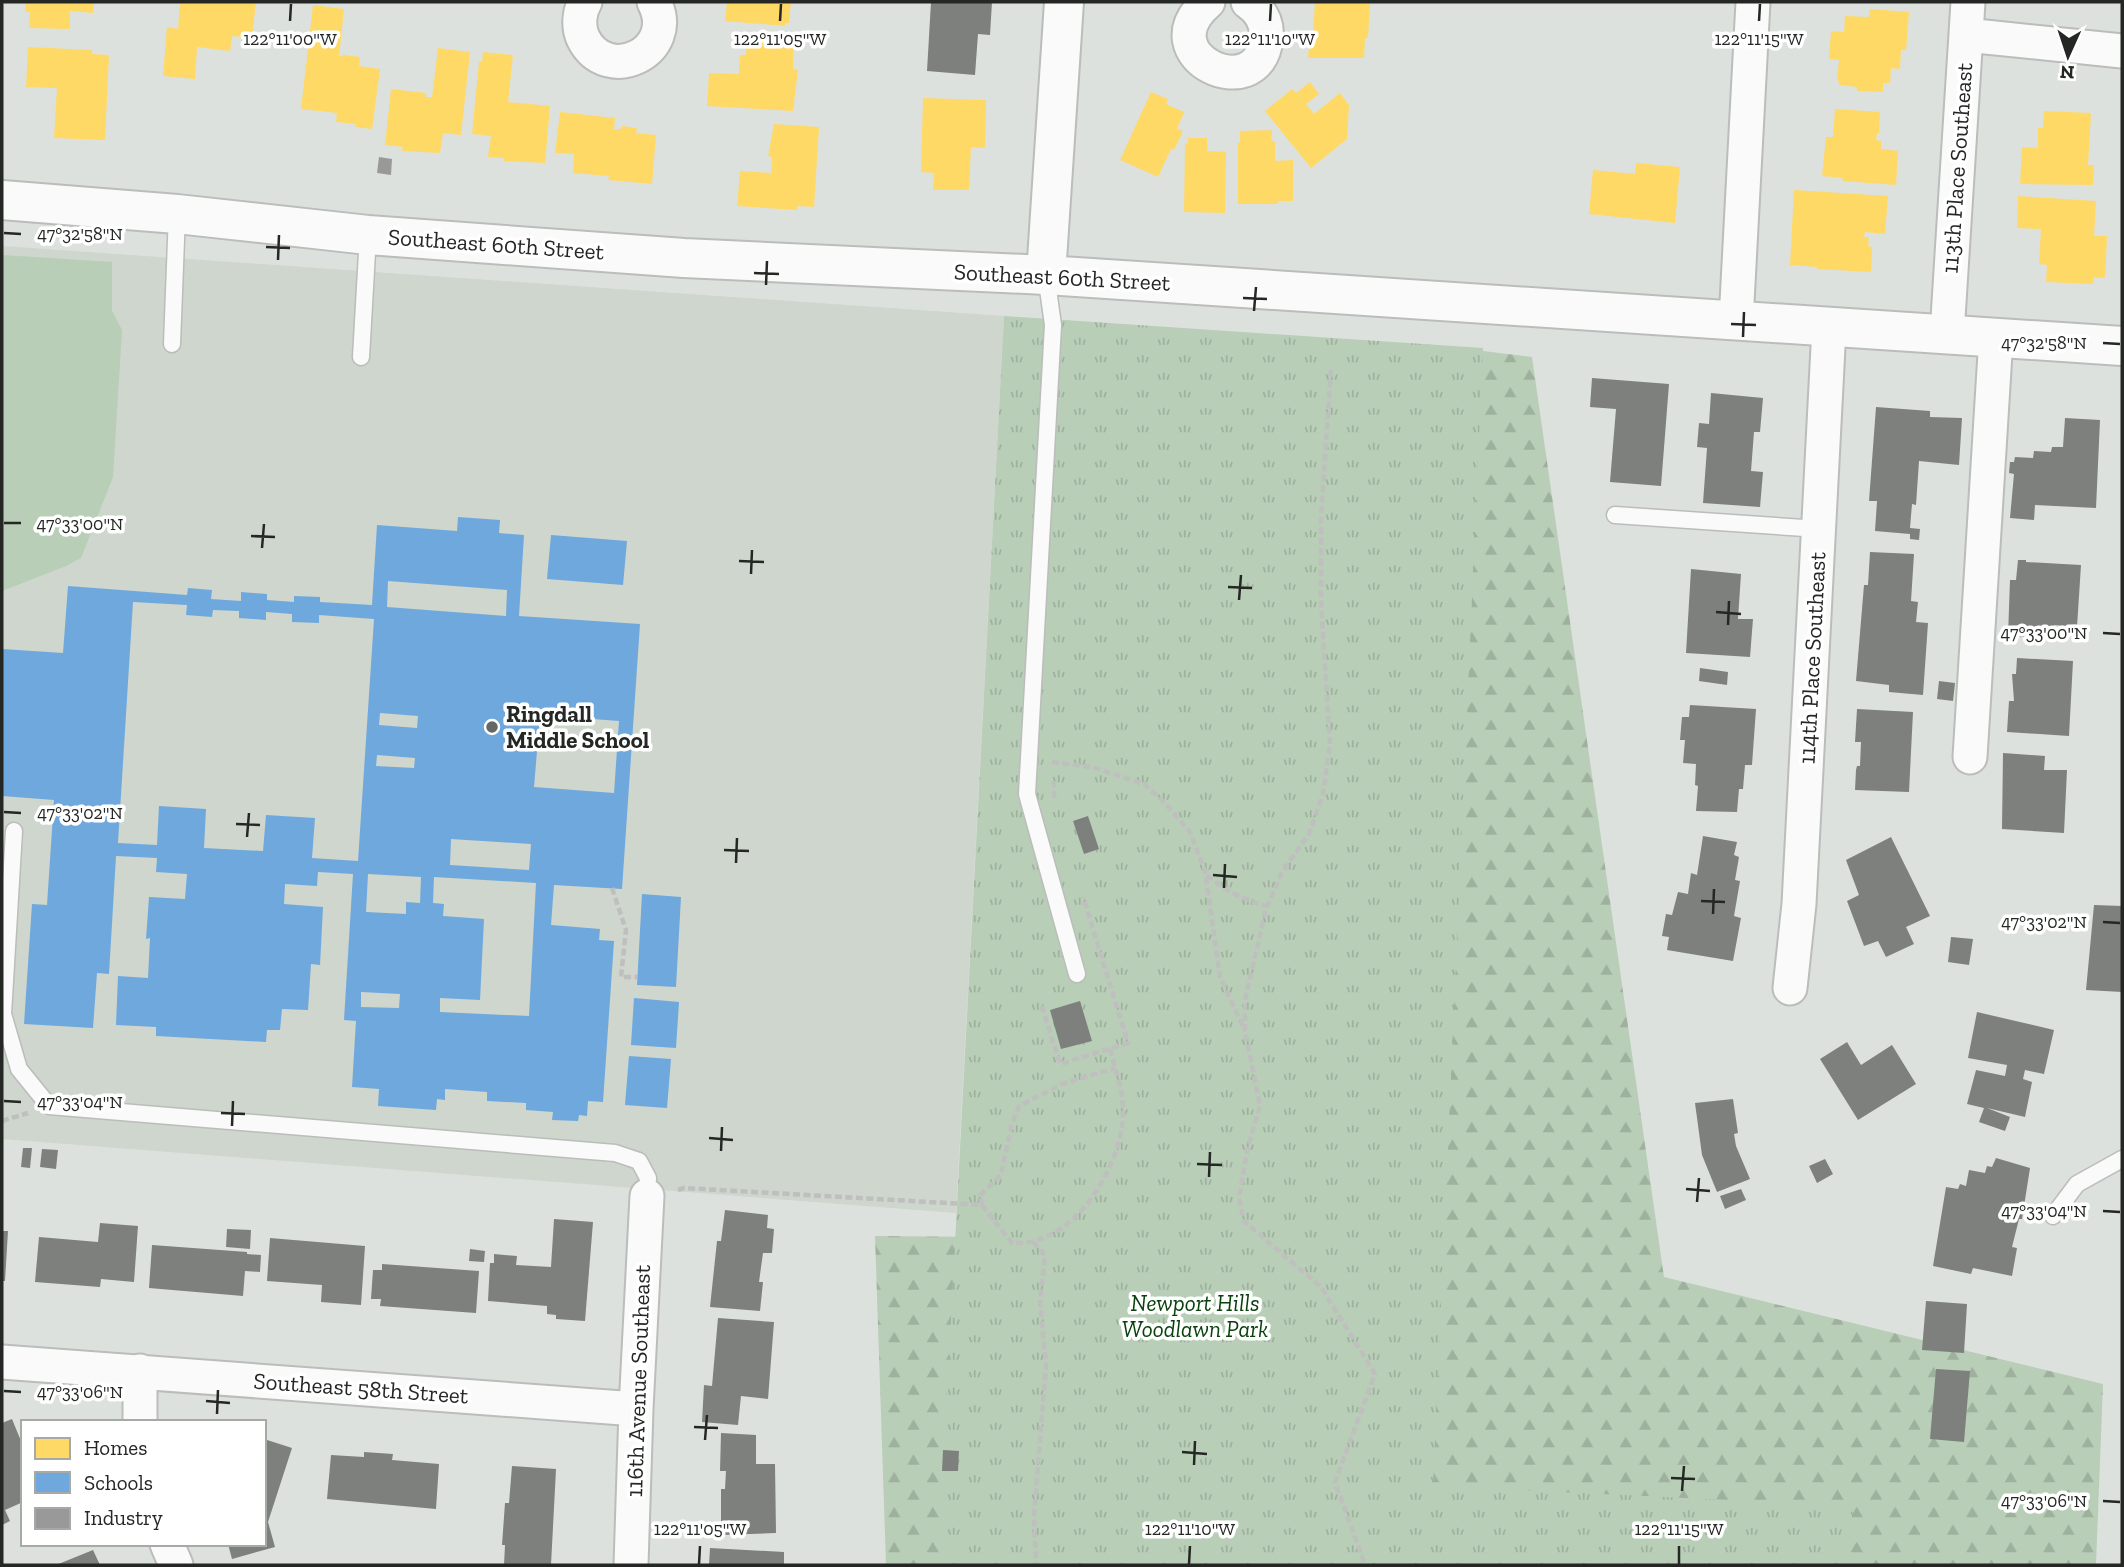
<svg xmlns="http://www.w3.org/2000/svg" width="2124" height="1567" font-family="'Zilla Slab',serif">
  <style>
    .built { fill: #ced6cd }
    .green { fill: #b8ceb7 }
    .forest { fill: url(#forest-firs) }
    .park { fill: url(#park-tufts) }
    .homes { fill: #ffd966 }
    .schools { fill: #6fa8dc; fill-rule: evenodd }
    .industry { fill: #999 }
    .building { fill: #7d807d }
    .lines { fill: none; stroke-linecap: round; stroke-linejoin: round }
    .service-casing { stroke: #babdba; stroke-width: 19 }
    .minor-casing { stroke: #babdba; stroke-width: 37 }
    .tertiary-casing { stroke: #babdba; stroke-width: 42 }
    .path { stroke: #bebfbe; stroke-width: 4.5; stroke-dasharray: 7 3.5; stroke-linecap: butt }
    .service { stroke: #fafafa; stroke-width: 16 }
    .minor { stroke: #fafafa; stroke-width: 33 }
    .tertiary { stroke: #fafafa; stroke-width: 38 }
    .ticks { fill: none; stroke: #242724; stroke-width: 2.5 }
    .poi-dot { fill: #656865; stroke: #fff; stroke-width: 2.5 }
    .labels { text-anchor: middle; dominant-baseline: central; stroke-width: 7; stroke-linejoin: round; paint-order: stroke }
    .street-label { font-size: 23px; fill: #242724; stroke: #fff }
    .poi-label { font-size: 23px; font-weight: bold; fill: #242724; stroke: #fff; text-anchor: start }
    .park-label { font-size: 23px; font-style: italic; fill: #09420c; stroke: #fff }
    .ticks-label { font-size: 18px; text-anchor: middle; fill: #242724; stroke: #fff; stroke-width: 7; stroke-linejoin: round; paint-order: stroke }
  </style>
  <defs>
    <pattern id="forest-firs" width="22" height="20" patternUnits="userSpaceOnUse" patternTransform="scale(1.75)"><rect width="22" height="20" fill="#b8ceb7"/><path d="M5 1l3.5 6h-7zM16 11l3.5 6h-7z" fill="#9eb19d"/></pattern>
    <pattern id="park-tufts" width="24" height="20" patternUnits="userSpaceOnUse" patternTransform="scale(1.75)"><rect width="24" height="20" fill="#b8ceb7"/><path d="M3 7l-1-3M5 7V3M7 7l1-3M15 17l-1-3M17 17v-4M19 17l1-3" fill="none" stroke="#9eb19d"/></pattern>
  </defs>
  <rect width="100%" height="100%" fill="#dde1dd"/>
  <path class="built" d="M 2,246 L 1004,316 L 956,1213 L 2,1139 Z"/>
  <path class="green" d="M 2,255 L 112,262 L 112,311 L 122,330 L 113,477 L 81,558 L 66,566 L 2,591 Z"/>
  <path class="forest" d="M 1426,344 L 1532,357 L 1664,1277 L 2103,1384 L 2096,1565 L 886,1565 L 875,1236 L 1296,1240 Z"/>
  <path class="park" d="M 1004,316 L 1483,348 L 1433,1486 L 1853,1506 L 1849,1565 L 938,1565 Z"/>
  <path class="homes" d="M 26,2 L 94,2 L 93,13 L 70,11 L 70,29 L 29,28 L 30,12 L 25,12 Z
    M 180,2 L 256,2 L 252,38 L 232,36 L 230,51 L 197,47 L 195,79 L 163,76 L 167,27 L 178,29 Z
    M 727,2 L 791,2 L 789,23 L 785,23 L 785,26 L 725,21 Z
    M 1315,2 L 1370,3 L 1368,38 L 1365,38 L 1364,58 L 1308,58 L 1310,34 L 1313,33 Z
    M 313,5 L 344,9 L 339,57 L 343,55 L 360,57 L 359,66 L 380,69 L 372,129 L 355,127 L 356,124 L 336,122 L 337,113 L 301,109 Z
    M 1870,9 L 1909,12 L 1906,50 L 1901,50 L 1900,69 L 1891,68 L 1890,83 L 1883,83 L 1883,92 L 1857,91 L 1857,87 L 1839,85 L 1839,81 L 1837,81 L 1839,60 L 1829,59 L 1831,31 L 1844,32 L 1845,16 L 1869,17 Z
    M 747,36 L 794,38 L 793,69 L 798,70 L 793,111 L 707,106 L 709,73 L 739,74 L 740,55 L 746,55 Z
    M 28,47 L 92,50 L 92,54 L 109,55 L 105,140 L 54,138 L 57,88 L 26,87 Z
    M 438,48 L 470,52 L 461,135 L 443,133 L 440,153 L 402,151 L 403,147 L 385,145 L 391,89 L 426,93 L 426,97 L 432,97 Z
    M 483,52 L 513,55 L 508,102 L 550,106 L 545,163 L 503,161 L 504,158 L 488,157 L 491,136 L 472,134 L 479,62 L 482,62 Z
    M 1310,82 L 1319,94 L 1306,104 L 1314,114 L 1340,93 L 1349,105 L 1347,139 L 1311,168 L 1265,111 L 1292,89 L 1296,93 Z
    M 1151,92 L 1168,99 L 1166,104 L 1184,112 L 1177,129 L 1183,131 L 1174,150 L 1171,149 L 1158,177 L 1120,160 Z
    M 923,98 L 986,100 L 985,148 L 971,147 L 969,190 L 933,190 L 934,173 L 921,172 Z
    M 1835,109 L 1880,112 L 1879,133 L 1877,133 L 1876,140 L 1881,141 L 1881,149 L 1898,151 L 1896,185 L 1843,181 L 1842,178 L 1822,176 L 1826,137 L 1833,137 Z
    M 2044,111 L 2091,113 L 2088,165 L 2094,165 L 2093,185 L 2020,184 L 2022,147 L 2038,148 L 2038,128 L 2043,128 Z
    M 560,112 L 615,118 L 614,129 L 621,129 L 622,126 L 637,128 L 636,133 L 656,135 L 652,184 L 608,180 L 609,176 L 573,173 L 574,154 L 555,153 Z
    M 774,124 L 819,127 L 814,207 L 797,206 L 797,210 L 737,206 L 740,171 L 771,173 L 772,157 L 768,156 Z
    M 1272,130 L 1271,141 L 1275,141 L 1275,161 L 1293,160 L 1293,201 L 1278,201 L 1278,204 L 1238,204 L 1238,143 L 1240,143 L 1240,131 Z
    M 1188,138 L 1207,138 L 1207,151 L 1226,152 L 1225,213 L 1184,212 L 1185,144 L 1188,143 Z
    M 1636,163 L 1680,167 L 1675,223 L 1589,214 L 1593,170 L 1635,174 Z
    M 1794,190 L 1888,196 L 1885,234 L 1865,232 L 1864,237 L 1869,237 L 1868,246 L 1872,247 L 1871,272 L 1817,269 L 1817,267 L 1790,265 Z
    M 2018,196 L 2096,201 L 2094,236 L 2107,236 L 2105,278 L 2093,277 L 2093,284 L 2046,282 L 2047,265 L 2039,264 L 2041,229 L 2017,228 Z"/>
  <path class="schools" d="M 458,517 L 500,520 L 499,533 L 524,535 L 519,616 L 640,624 L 622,889 L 554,885 L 551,925 L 600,929 L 599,940 L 614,941 L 603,1102 L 588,1101 L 587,1116 L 579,1115 L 578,1121 L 552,1120 L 553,1112 L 526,1110 L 526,1103 L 487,1101 L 487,1092 L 445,1089 L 445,1100 L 437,1099 L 436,1110 L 378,1106 L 379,1089 L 352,1087 L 356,1021 L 344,1020 L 353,874 L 318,872 L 317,886 L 285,884 L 284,904 L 323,907 L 320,965 L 311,964 L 308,1010 L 282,1009 L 280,1030 L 267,1030 L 266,1042 L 156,1036 L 156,1027 L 116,1025 L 118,976 L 148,978 L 150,938 L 146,939 L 149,897 L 185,899 L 187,874 L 156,872 L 157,858 L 116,856 L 109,974 L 97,973 L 93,1028 L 24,1024 L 32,904 L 47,905 L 54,800 L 2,796 L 2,649 L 63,653 L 68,586 L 187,595 L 188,588 L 212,590 L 211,599 L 241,601 L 241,592 L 267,594 L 267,600 L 294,602 L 294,596 L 320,597 L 320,602 L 372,605 L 377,525 L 457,531 ZM 388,581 L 507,590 L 506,616 L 387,607 ZM 133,602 L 187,605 L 186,615 L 212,617 L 213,610 L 239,611 L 239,618 L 266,620 L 266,612 L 292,614 L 292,622 L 319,623 L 319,615 L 374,619 L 358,861 L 312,858 L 315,818 L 266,815 L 263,851 L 204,848 L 206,809 L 159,806 L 157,845 L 118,843 ZM 380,713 L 418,716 L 417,728 L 379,725 ZM 540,715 L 619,721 L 614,793 L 534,787 ZM 377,755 L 415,758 L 414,768 L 376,766 ZM 451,839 L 531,844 L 529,870 L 450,865 ZM 368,874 L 421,877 L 420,903 L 406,902 L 406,914 L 366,912 ZM 434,877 L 536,883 L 529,1016 L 440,1012 L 440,998 L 480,1000 L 484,919 L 443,916 L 444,904 L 433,903 ZM 361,992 L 400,994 L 399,1008 L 361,1007 Z
    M 551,535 L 627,541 L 623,585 L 547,579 Z
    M 642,894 L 681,897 L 676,987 L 637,985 Z
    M 634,998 L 679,1002 L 676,1048 L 631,1045 Z
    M 629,1056 L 671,1059 L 667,1108 L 625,1105 Z"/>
  <path class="industry" d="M 379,157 L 392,159 L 391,175 L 377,173 Z"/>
  <path class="building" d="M 931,2 L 992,2 L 990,35 L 978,34 L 975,75 L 927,71 Z
    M 1592,378 L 1669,384 L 1661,486 L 1610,482 L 1616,409 L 1590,407 Z
    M 1711,393 L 1763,398 L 1760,432 L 1754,432 L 1751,471 L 1763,472 L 1760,507 L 1703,503 L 1707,448 L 1697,447 L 1699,423 L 1709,424 Z
    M 1876,407 L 1930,411 L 1930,417 L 1962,418 L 1959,465 L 1919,461 L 1916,505 L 1912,504 L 1910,528 L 1920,529 L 1919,540 L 1910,539 L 1910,534 L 1875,531 L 1877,501 L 1869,501 Z
    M 2065,418 L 2100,420 L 2096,508 L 2035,505 L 2034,520 L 2010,518 L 2014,474 L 2009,473 L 2010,462 L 2014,462 L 2015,457 L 2033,458 L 2034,451 L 2051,452 L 2052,447 L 2063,447 Z
    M 1870,552 L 1914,554 L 1911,601 L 1918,602 L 1916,622 L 1928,623 L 1923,695 L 1889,692 L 1889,685 L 1856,681 L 1864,585 L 1868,585 Z
    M 2018,560 L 2026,560 L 2026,562 L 2081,565 L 2077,627 L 2054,625 L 2052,638 L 2008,636 L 2010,580 L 2016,580 Z
    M 1691,569 L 1741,574 L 1738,619 L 1753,619 L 1750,657 L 1686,653 Z
    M 2017,658 L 2073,661 L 2069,736 L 2007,732 L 2009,701 L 2014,701 L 2012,674 L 2016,674 Z
    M 1700,668 L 1728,672 L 1727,685 L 1699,681 Z
    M 1939,681 L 1955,683 L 1953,701 L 1937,699 Z
    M 1690,705 L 1756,709 L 1752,765 L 1745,765 L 1743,789 L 1739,789 L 1737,812 L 1696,811 L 1698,786 L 1695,785 L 1696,764 L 1683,763 L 1685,740 L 1680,740 L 1682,717 L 1689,717 Z
    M 1857,709 L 1913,712 L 1909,792 L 1855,790 L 1856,770 L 1857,766 L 1860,766 L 1861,742 L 1855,742 Z
    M 2003,753 L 2045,756 L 2044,770 L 2067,770 L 2064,833 L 2002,829 Z
    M 1088,816 L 1099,849 L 1084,854 L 1073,821 Z
    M 1703,836 L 1737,842 L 1734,855 L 1739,857 L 1735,880 L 1740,881 L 1734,916 L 1741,918 L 1733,961 L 1667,950 L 1669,937 L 1662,936 L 1666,914 L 1672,915 L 1678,892 L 1688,894 L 1691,873 L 1697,875 Z
    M 1891,837 L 1930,916 L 1906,927 L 1914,944 L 1886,957 L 1878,941 L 1864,946 L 1847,901 L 1859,895 L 1846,860 Z
    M 2094,905 L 2122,906 L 2122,992 L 2086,990 Z
    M 1951,937 L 1973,939 L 1969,965 L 1948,962 Z
    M 1080,1001 L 1092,1041 L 1061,1049 L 1050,1010 Z
    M 1977,1012 L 2054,1030 L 2044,1074 L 2025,1070 L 2023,1079 L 2032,1082 L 2025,1117 L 1987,1108 L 2010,1117 L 2005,1131 L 1979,1122 L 1984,1108 L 1967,1104 L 1976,1070 L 2005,1076 L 2007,1065 L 1968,1058 Z
    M 1847,1042 L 1861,1065 L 1892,1045 L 1916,1084 L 1858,1120 L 1820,1059 Z
    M 1733,1099 L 1738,1133 L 1734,1134 L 1736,1146 L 1750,1179 L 1717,1192 L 1702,1155 L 1695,1103 Z
    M 23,1148 L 32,1148 L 30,1168 L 21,1167 Z
    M 42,1149 L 58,1150 L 56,1169 L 40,1167 Z
    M 1996,1158 L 2030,1168 L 2022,1219 L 2019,1219 L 2012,1247 L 2017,1248 L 2012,1276 L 1973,1268 L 1971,1274 L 1933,1266 L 1946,1187 L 1958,1189 L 1960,1184 L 1966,1186 L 1969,1170 L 1985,1173 L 1987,1166 L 1992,1167 Z
    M 1825,1159 L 1833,1174 L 1817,1183 L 1809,1166 Z
    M 1741,1189 L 1746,1200 L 1725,1209 L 1720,1196 Z
    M 725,1210 L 768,1215 L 767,1228 L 774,1229 L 772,1253 L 763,1253 L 759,1282 L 763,1282 L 760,1311 L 710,1307 L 717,1241 L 721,1241 Z
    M 554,1219 L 593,1222 L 585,1321 L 556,1319 L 556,1315 L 547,1314 L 547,1306 L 488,1301 L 490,1263 L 494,1263 L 494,1254 L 517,1256 L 516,1265 L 551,1267 Z
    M 100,1223 L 138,1226 L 134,1282 L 101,1279 L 100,1287 L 35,1282 L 39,1237 L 98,1242 Z
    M 227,1229 L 251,1230 L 250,1249 L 226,1247 Z
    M 2,1231 L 8,1231 L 5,1281 L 2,1281 Z
    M 270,1238 L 365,1246 L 361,1305 L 321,1302 L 322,1285 L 267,1281 Z
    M 152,1245 L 247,1252 L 247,1254 L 261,1255 L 260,1272 L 245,1271 L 243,1296 L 149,1288 Z
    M 470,1249 L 485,1251 L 484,1262 L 469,1261 Z
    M 382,1264 L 479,1271 L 476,1313 L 380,1306 L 381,1299 L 371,1299 L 373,1270 L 382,1270 Z
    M 1926,1301 L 1967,1304 L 1964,1353 L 1922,1350 Z
    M 718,1318 L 774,1322 L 768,1399 L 741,1396 L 738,1425 L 702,1422 L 704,1385 L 712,1386 Z
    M 1936,1369 L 1970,1371 L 1964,1442 L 1930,1439 Z
    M 12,1419 L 23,1446 L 23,1502 L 5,1510 L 10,1521 L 2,1525 L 2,1423 Z
    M 721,1433 L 756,1435 L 756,1464 L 775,1464 L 776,1533 L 721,1535 L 721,1489 L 725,1489 L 726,1471 L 720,1471 Z
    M 264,1439 L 292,1448 L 268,1522 L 275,1547 L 232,1559 L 228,1544 L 264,1544 Z
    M 943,1450 L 959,1451 L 958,1471 L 942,1471 Z
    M 364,1452 L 393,1454 L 392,1460 L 439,1464 L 436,1509 L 327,1499 L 331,1455 L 364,1457 Z
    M 512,1466 L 556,1469 L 551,1565 L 504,1565 L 505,1545 L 502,1545 L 505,1503 L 509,1503 Z
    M 710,1548 L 784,1552 L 784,1565 L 709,1565 Z
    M 93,1550 L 100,1565 L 56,1565 Z"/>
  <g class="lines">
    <g class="service-casing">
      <path id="service" d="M 1046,275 L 1053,325 L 1027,794 L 1077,974
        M 172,344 L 177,214
        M 361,357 L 368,235
        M 1615,515 L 1819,529
        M 14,831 L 3,1014 L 19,1069 L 49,1106 L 615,1153 L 639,1161 L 648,1178 L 647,1196
        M 2053,1216 L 2077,1184 L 2122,1159"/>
    </g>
    <g class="minor-casing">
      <path id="minor" d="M 585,2 C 579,12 578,27 583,38 C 607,87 680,51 654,2
        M 1208,2 C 1145,56 1259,108 1266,39 C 1268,23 1261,11 1248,2
        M 1966,35 L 2122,51
        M 1736,321 L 1753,2
        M 1947,334 L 1968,2
        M 1970,757 L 1996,337
        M 1790,988 L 1799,904 L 1829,328
        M 2,1362 L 636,1409
        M 140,1371 L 140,1422
        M 167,1544 L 176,1565
        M 631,1565 L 636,1409 L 647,1196"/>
    </g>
    <g class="tertiary-casing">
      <path id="tertiary" d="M 2,200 L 177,214 L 368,235 L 684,258 L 1046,275 L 2122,346
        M 1046,275 L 1064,2"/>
    </g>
    <path class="path" d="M 1331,370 L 1321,516 L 1321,602 L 1330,744 L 1323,794 L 1309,834 L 1282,872 L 1266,909 L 1245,1000 L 1245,1031 L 1260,1106 L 1248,1146 L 1239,1198 L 1244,1221 L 1321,1287 L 1375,1374 L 1335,1482 L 1365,1565
      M 1052,762 L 1092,767 L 1144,784 L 1166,804 L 1190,832 L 1205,871 L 1220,977 L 1243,1027
      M 1054,798 L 1054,781
      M 1207,875 C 1225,890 1244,901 1268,906
      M 612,888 L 626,930 L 621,977 L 637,977
      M 1042,1006 L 1060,1064 L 1128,1043 L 1083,897
      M 2,1121 L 28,1113
      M 678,1190 L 684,1188 L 982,1205 L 980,1195 L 1001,1175 L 1011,1127 L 1019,1106 L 1062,1084 L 1115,1068
      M 982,1205 L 1012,1243 C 1019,1243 1027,1243 1034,1241 C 1083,1228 1118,1167 1123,1119 C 1125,1097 1116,1071 1110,1049
      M 1033,1242 L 1045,1255 L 1040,1302 L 1046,1365 L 1034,1516 L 1036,1565"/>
    <use href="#service" class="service"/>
    <use href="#minor" class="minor"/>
    <use href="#tertiary" class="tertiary"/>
  </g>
  <path class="ticks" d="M 290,21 L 291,4M 780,21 L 781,4M 1270,21 L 1271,4M 1759,21 L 1760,4M 4,233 L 21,234M 266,247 L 290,248M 278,260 L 279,235M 754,273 L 779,274M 766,285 L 767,261M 1243,298 L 1267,299M 1254,311 L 1256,287M 1731,324 L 1756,325M 1743,337 L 1744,312M 2103,343 L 2120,344M 4,523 L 21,523M 251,536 L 275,537M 262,548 L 264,524M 739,561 L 764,562M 751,574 L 752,550M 1228,587 L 1252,588M 1239,600 L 1241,575M 1716,612 L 1741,614M 1728,625 L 1729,601M 2103,633 L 2120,634M 4,812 L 21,813M 236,824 L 260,825M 247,837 L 249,813M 724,850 L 749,851M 736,863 L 737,838M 1213,875 L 1237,877M 1224,888 L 1225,864M 1701,901 L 1725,902M 1713,914 L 1714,889M 2103,922 L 2120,923M 4,1101 L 21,1102M 221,1113 L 245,1114M 232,1126 L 233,1101M 709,1138 L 733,1140M 721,1151 L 722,1127M 1197,1164 L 1222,1165M 1209,1177 L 1210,1152M 1686,1189 L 1710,1191M 1697,1202 L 1699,1178M 2103,1211 L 2120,1212M 4,1391 L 21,1392M 206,1401 L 230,1403M 217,1414 L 218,1390M 694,1427 L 718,1428M 705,1440 L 707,1415M 1182,1452 L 1207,1454M 1194,1465 L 1195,1441M 1671,1478 L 1695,1479M 1682,1491 L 1684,1466M 2103,1501 L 2120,1502M 699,1564 L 700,1546M 1189,1564 L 1190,1546M 1679,1564 L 1679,1546"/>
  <circle class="poi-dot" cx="492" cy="727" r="7"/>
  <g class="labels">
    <g class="street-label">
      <text transform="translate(1957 168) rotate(-86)">113th Place Southeast</text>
      <text transform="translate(496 244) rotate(4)">Southeast 60th Street</text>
      <text transform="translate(1062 277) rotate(3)">Southeast 60th Street</text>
      <text transform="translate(1812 658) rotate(-87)">114th Place Southeast</text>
      <text transform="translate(638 1381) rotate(-88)">116th Avenue Southeast</text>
      <text transform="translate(361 1388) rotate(4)">Southeast 58th Street</text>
    </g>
    <g class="poi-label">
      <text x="506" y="714">Ringdall<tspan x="506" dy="26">Middle School</tspan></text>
    </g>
    <g class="park-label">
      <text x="1195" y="1303">Newport Hills<tspan x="1195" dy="26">Woodlawn Park</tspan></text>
    </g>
  </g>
  <g class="ticks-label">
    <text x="290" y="45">122°11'00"W</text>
    <text x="780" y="45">122°11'05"W</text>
    <text x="1270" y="45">122°11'10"W</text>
    <text x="1759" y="45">122°11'15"W</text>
    <text x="80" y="240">47°32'58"N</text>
    <text x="2044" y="349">47°32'58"N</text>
    <text x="80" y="530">47°33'00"N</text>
    <text x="2044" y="639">47°33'00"N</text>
    <text x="80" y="819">47°33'02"N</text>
    <text x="2044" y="928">47°33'02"N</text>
    <text x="80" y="1108">47°33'04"N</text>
    <text x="2044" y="1217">47°33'04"N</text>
    <text x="80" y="1398">47°33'06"N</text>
    <text x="2044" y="1507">47°33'06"N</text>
    <text x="700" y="1535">122°11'05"W</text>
    <text x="1190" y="1535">122°11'10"W</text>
    <text x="1679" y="1535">122°11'15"W</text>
  </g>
  <rect width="2124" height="1567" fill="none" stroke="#242724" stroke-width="7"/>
  <rect x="21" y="1420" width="245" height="126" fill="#ffffff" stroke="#a7a9a7" stroke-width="2"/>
  <rect x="35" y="1438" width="35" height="21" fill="#ffd966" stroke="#a7a9a7" stroke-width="2"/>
  <text x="84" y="1455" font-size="21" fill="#242724">Homes</text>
  <rect x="35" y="1472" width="35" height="21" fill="#6fa8dc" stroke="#a7a9a7" stroke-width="2"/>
  <text x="84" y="1490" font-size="21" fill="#242724">Schools</text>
  <rect x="35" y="1508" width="35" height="21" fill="#999999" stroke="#a7a9a7" stroke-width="2"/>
  <text x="84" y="1525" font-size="21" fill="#242724">Industry</text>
  <g transform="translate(2068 56) rotate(183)" stroke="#ffffff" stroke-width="5" paint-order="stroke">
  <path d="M0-5L12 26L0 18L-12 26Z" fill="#242724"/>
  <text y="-10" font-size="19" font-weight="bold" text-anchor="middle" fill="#242724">N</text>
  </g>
</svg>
